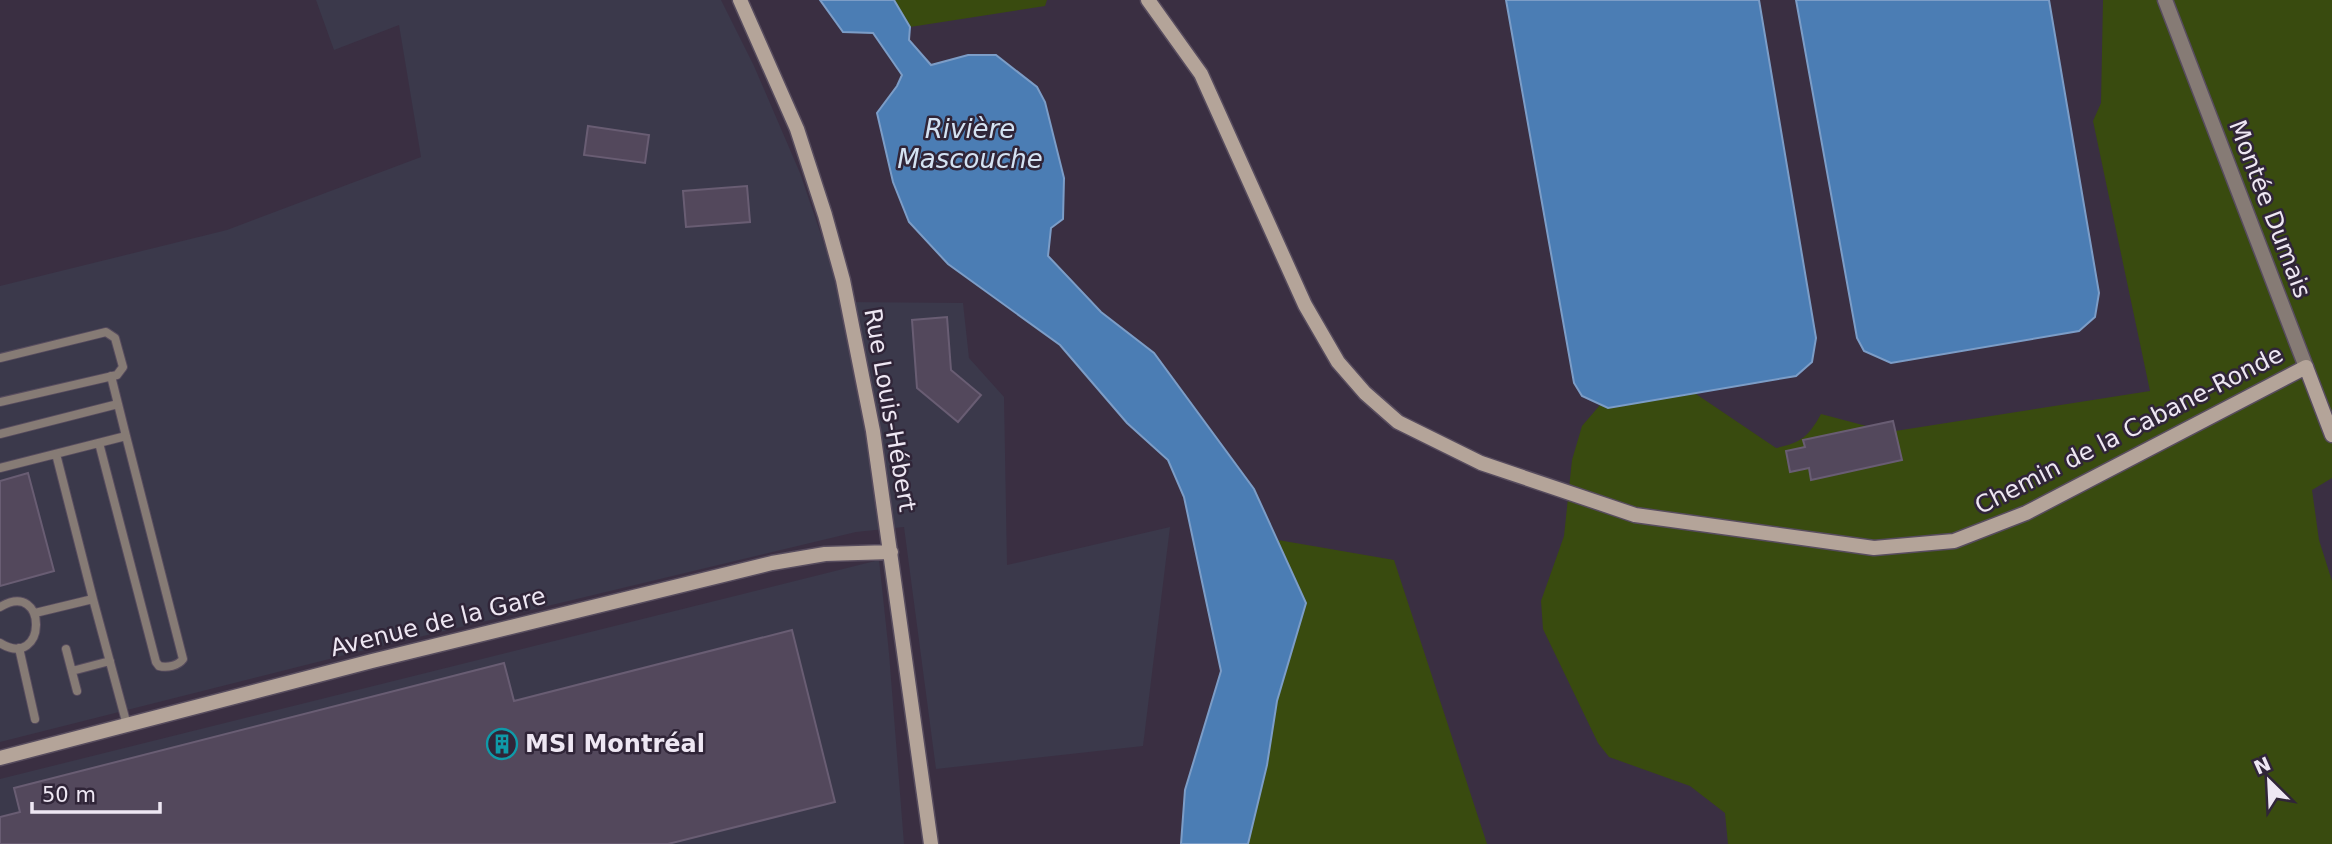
<svg xmlns="http://www.w3.org/2000/svg" width="2332" height="844" font-family="'DejaVu Sans',sans-serif">
  <style>
    .industrial { fill: #3b394b }
    .green { fill: #394b0f }
    .water { fill: #4b7db4; stroke: #7c9dc7; stroke-width: 2 }
    .building { fill: #53485c; stroke: #695d73; stroke-width: 2 }
    .lines { fill: none; stroke-linecap: round; stroke-linejoin: round }
    .lane-casing { stroke: #574c5e; stroke-width: 10 }
    .street-casing { stroke: #574c5e; stroke-width: 17 }
    .secondary-casing { stroke: #574c5e; stroke-width: 17 }
    .lane { stroke: #867b75; stroke-width: 8 }
    .street { stroke: #867b75; stroke-width: 14 }
    .secondary { stroke: #b4a499; stroke-width: 14 }
    .labels { text-anchor: middle; dominant-baseline: central; stroke-width: 5; stroke-linejoin: round; paint-order: stroke }
    .street-label { font-size: 24px; fill: #eee7f3; stroke: #302538 }
    .poi-label { font-size: 24px; font-weight: bold; fill: #eee7f3; stroke: #302538; text-anchor: start }
    .water-label { font-size: 26px; font-style: italic; fill: #d4e2f2; stroke: #302538 }
  </style>
  <rect width="100%" height="100%" fill="#3a2f42"/>
  <path class="industrial" d="M 316,0 L 721,0 L 754,66 L 800,173 L 844,302 L 963,303 L 969,358 L 1004,397 L 1007,565 L 1170,527 L 1143,746 L 936,769 L 904,527 L 856,532 L 369,649 L 0,742 L 0,286 L 227,230 L 421,157 L 399,25 L 334,50 Z
    M 879,560 L 889,653 L 904,844 L 0,844 L 0,779 Z"/>
  <path class="green" d="M 894,0 L 1047,0 L 1045,6 L 910,27 Z
    M 2103,0 L 2332,0 L 2332,478 L 2312,490 L 2319,540 L 2332,581 L 2332,844 L 1728,844 L 1725,813 L 1690,786 L 1609,757 L 1598,743 L 1543,629 L 1541,601 L 1564,536 L 1572,460 L 1582,426 L 1612,391 L 1632,384 L 1696,394 L 1776,448 C 1801,443 1809,436 1821,414 L 1889,432 L 2150,391 L 2093,121 L 2101,103 Z
    M 1278,540 L 1394,560 L 1487,844 L 1248,844 L 1267,766 L 1277,701 L 1306,603 Z"/>
  <path class="water" d="M 820,0 L 894,0 L 910,27 L 909,40 L 931,65 L 968,55 L 996,55 L 1037,87 L 1045,102 L 1064,178 L 1063,219 L 1051,228 L 1048,256 L 1101,312 L 1154,353 L 1254,489 L 1306,603 L 1277,701 L 1267,765 L 1248,844 L 1181,844 L 1185,790 L 1221,671 L 1184,497 L 1168,460 L 1127,423 L 1060,345 L 948,264 L 909,222 L 893,182 L 877,113 L 897,86 L 902,75 L 873,33 L 843,32 Z
    M 1506,0 L 1759,0 L 1816,338 L 1812,362 L 1796,376 L 1608,408 L 1582,396 L 1574,383 Z
    M 1796,0 L 2049,0 L 2099,293 L 2095,317 L 2079,331 L 1891,363 L 1864,351 L 1857,338 Z"/>
  <path class="building" d="M 588,126 L 649,135 L 645,163 L 584,155 Z
    M 747,186 L 750,222 L 686,227 L 683,191 Z
    M 947,317 L 951,370 L 981,395 L 958,422 L 917,388 L 912,320 Z
    M 1893,421 L 1902,460 L 1811,480 L 1809,468 L 1790,472 L 1786,451 L 1805,447 L 1803,440 Z
    M 28,473 L 54,571 L 0,586 L 0,481 Z
    M 792,630 L 835,802 L 668,844 L 0,844 L 0,817 L 20,812 L 14,788 L 504,663 L 514,701 Z"/>
  <g class="lines">
    <g class="lane-casing">
      <path id="lane" d="M 0,358 L 106,332 L 115,338 L 123,367 L 117,375 L 0,402
        M 111,376 L 118,404
        M 0,434 L 118,404 L 126,436 L 0,468
        M 99,443 L 156,662 L 159,666 C 167,668 178,666 183,659 L 126,436
        M 56,454 L 93,599
        M 0,607 C 49,578 47,672 0,643
        M 35,613 L 93,599 L 127,725
        M 19,648 L 35,719
        M 66,649 L 77,691
        M 72,671 L 110,661"/>
    </g>
    <g class="street-casing">
      <path id="street" d="M 2165,0 L 2306,367"/>
    </g>
    <g class="secondary-casing">
      <path id="secondary" d="M 740,0 L 797,129 L 825,215 L 843,280 L 873,431 L 931,844
        M 1148,0 L 1201,74 L 1305,305 L 1338,362 L 1365,393 L 1398,422 L 1481,463 L 1635,515 L 1874,548 L 1954,541 L 2026,513 L 2306,367 L 2332,435
        M 0,758 L 372,661 L 772,563 L 825,554 L 891,552"/>
    </g>
    <use href="#lane" class="lane"/>
    <use href="#street" class="street"/>
    <use href="#secondary" class="secondary"/>
  </g>
  <defs>
    <g id="building-ring" transform="scale(1.575)"><circle r="9.5" fill="#302538" stroke="#0f9aa8" stroke-width="1.5"/><path d="M-4-6H4V6H1V3H-1V6H-4ZM-2.5-4.3h1.7v1.8h-1.7ZM.8-4.3h1.7v1.8H.8ZM-2.5-1h1.7V.8h-1.7ZM.8-1h1.7V.8H.8Z" fill="#0f9aa8"/></g>
  </defs>
  <g fill-rule="evenodd">
    <use href="#building-ring" x="502" y="744"/>
  </g>
  <g class="labels">
    <g class="street-label">
      <text transform="translate(2270 209) rotate(69)">Montée Dumais</text>
      <text transform="translate(890 410) rotate(80)">Rue Louis-Hébert</text>
      <text transform="translate(2129 430) rotate(-27)">Chemin de la Cabane-Ronde</text>
      <text transform="translate(438 622) rotate(-14)">Avenue de la Gare</text>
    </g>
    <g class="poi-label">
      <text x="525" y="744">MSI Montréal</text>
    </g>
    <g class="water-label">
      <text x="970" y="129">Rivière<tspan x="970" dy="30">Mascouche</tspan></text>
    </g>
  </g>
  <g transform="translate(2269 781) rotate(336)" stroke="#302538" stroke-width="5" paint-order="stroke">
  <path d="M0-5L12 26L0 18L-12 26Z" fill="#eee7f3"/>
  <text y="-10" font-size="19" font-weight="bold" text-anchor="middle" fill="#eee7f3">N</text>
  </g>
  <path d="M32 802v10h128v-10" fill="none" stroke="#eee7f3" stroke-width="3.5"/>
  <text x="42" y="802" font-size="21" fill="#eee7f3" stroke="#302538" stroke-width="5" paint-order="stroke">50 m</text>
</svg>
